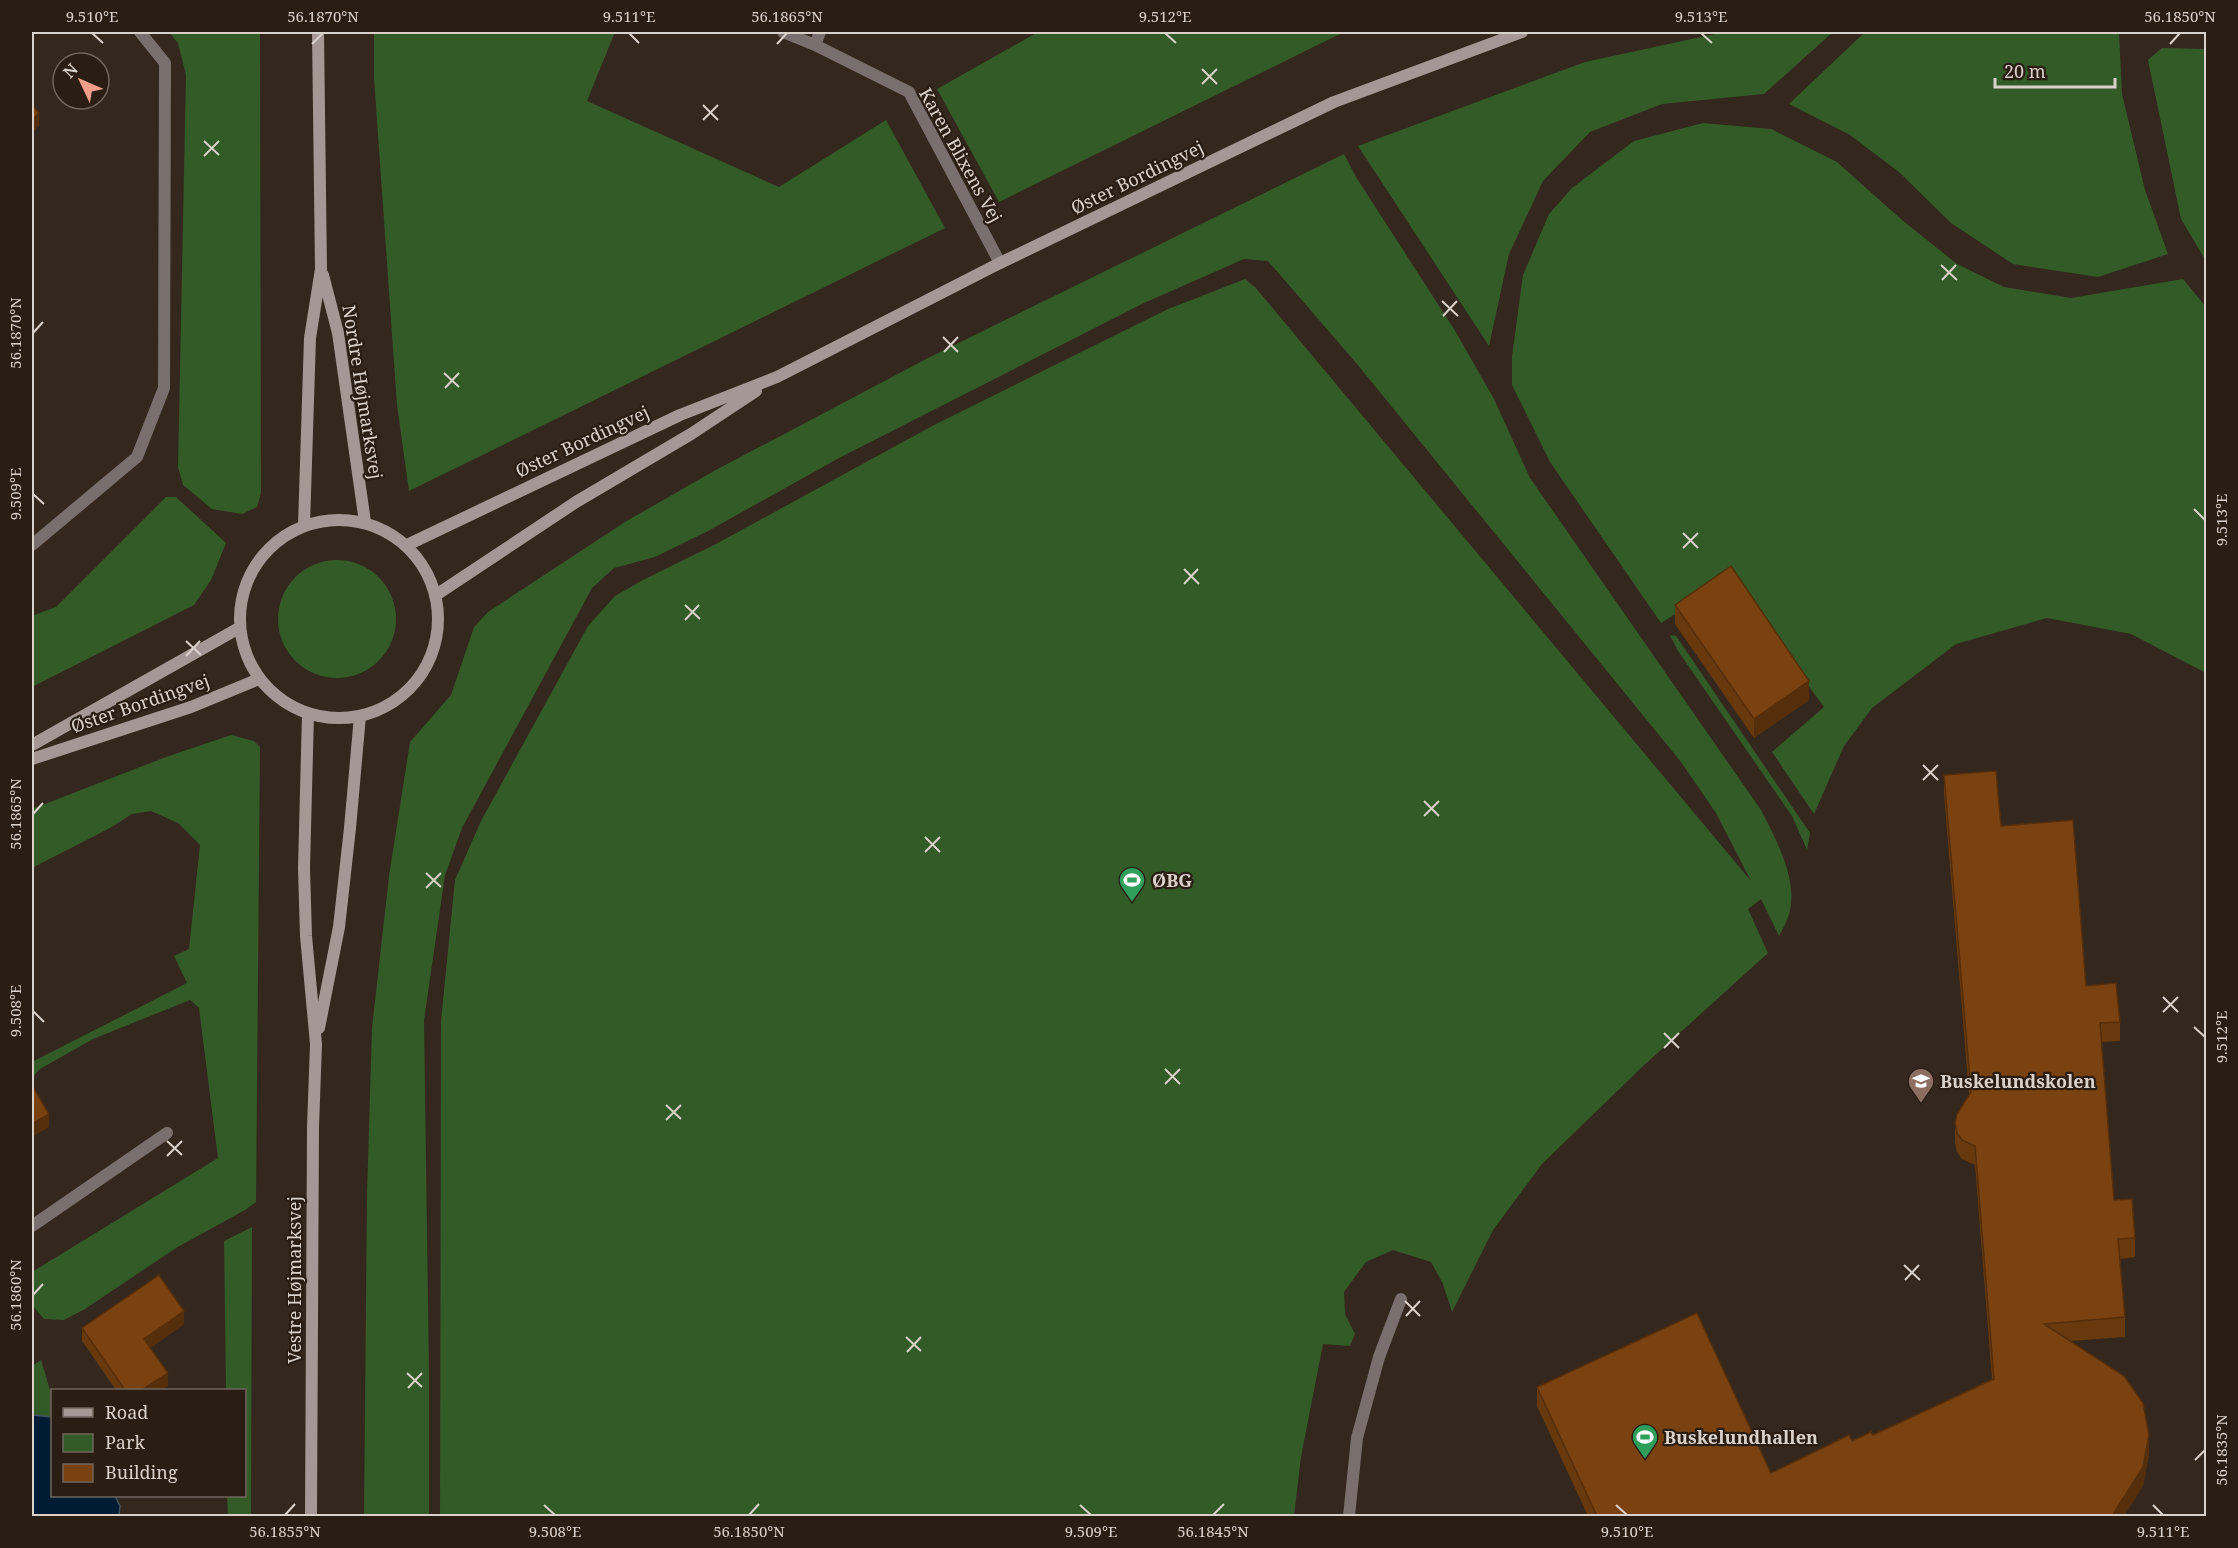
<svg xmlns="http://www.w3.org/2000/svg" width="2238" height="1548" font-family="'Noto Serif',serif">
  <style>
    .green { fill: #335b27 }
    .water { fill: #001c34; stroke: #415261; stroke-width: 1.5 }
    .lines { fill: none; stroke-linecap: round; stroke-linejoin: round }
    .lane { stroke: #79706d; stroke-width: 12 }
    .street { stroke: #79706d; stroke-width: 12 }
    .secondary { stroke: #a59793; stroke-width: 12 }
    .wall { fill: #69390e }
    .shaded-wall { fill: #552e0b }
    .building { fill: #7a4210; stroke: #552e0b; stroke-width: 1.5 }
    .ticks { fill: none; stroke: #dad1cb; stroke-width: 2 }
    .labels { text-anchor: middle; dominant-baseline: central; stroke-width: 4.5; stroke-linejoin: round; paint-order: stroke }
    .street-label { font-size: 18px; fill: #dad1cb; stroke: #2a1d14 }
    .poi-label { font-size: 18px; font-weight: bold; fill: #dad1cb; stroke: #2a1d14; text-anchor: start }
    .neatline { fill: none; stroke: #dad1cb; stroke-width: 2 }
    .ticks-label { font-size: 15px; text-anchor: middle; fill: #dad1cb }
  </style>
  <rect width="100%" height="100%" fill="#34271d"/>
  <path class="green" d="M 169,32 L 260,32 L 261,493 L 257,507 L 242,514 L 212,509 L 183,485 L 178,467 L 186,75 L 178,43 Z
    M 374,32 L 615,32 L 587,101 L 779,187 L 886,120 L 945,228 L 409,491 L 397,405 L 374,78 Z
    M 1038,32 L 1344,32 L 999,202 L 937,89 Z
    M 1724,32 L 1833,32 L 1764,94 L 1662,104 L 1590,132 L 1543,181 L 1509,254 L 1489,346 L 1358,146 L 1585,62 Z
    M 1865,32 L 2119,32 L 2122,94 L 2145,190 L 2168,254 L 2098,277 L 2013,264 L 1951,223 L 1899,172 L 1850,135 L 1789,104 Z
    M 2162,48 L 2206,49 L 2206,261 L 2181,219 L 2148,60 Z
    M 1703,123 L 1771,129 L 1837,162 L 1902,220 L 1957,264 L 2004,287 L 2071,298 L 2183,279 L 2206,307 L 2206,673 L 2131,634 L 2047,618 L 1956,644 L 1872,708 L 1844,746 L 1814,814 L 1772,752 L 1824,707 L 1731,579 L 1661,623 L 1550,462 L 1512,385 L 1512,356 L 1523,275 L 1549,214 L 1572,188 L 1634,141 Z
    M 1344,154 L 1356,177 L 1454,329 L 1494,399 L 1530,478 L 1761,810 C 1776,839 1799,881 1789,914 C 1787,921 1783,929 1779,936 L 1761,899 L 1748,909 L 1768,953 L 1641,1068 L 1542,1164 L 1493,1230 L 1452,1312 L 1443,1284 L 1431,1262 L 1393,1250 L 1366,1262 L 1344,1292 L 1345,1314 L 1355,1334 L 1350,1346 L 1323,1344 L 1301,1457 L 1294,1516 L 440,1516 L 441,1021 L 455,880 L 481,821 L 588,626 L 615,596 L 643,580 L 716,544 L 934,425 L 1166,310 L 1245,279 L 1255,287 L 1751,881 L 1716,813 L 1681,762 L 1357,364 L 1268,261 L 1244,259 L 1144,303 L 839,458 L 708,531 L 655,557 L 614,568 L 592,588 L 462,828 L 445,875 L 424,1020 L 429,1372 L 429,1516 L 364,1516 L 367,1194 L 372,1028 L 389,876 L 410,742 L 451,695 L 474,627 L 488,612 L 625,522 L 714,471 L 928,358 Z
    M 166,497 L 176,497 L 226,543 L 211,580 L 194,605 L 32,687 L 32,616 L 56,607 Z
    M278 619a59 59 0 1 1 118 0a59 59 0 1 1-118 0Z
    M 1670,635 L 1676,636 L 1810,833 L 1807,850 L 1792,816 L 1678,651 Z
    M 231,735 L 254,741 L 260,747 L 256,1202 L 245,1210 L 176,1248 L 85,1309 L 64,1320 L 44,1319 L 32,1305 L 32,1272 L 218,1158 L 199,1008 L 190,1000 L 93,1039 L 40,1069 L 32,1078 L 32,1062 L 187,983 L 174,956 L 189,949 L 200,845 L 178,823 L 151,811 L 132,814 L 110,828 L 32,868 L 32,809 L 166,757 Z
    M 252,1227 L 251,1516 L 228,1516 L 227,1496 L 244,1496 L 244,1390 L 226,1390 L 224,1241 Z
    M 41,1360 L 52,1397 L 52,1417 L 32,1415 L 32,1366 Z"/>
  <path class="water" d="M 32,1415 L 52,1417 L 52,1496 L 115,1496 L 120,1506 L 119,1516 L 32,1516 Z"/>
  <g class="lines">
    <path class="lane" d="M 32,545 L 137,457 L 164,388 L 165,63 L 140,32
      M 32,1226 L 167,1133"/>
    <path class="street" d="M 783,32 L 815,45 L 909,92 L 1000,263
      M 815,45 L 820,32
      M 1349,1516 L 1357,1438 L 1379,1357 L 1401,1299"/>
    <path class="secondary" d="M 323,275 L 338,333 L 365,522
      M240 619a99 99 0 1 1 198 0a99 99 0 1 1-198 0Z
      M 304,525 L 310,338 L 321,269 L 318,32
      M 407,545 L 680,415 L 777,377 L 1000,263 L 1334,102 L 1522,32
      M 436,595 L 576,502 L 691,434 L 756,391
      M 308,714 L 304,868 L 306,936 L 316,1044 L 313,1127 L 311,1516
      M 32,745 L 239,628
      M 32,759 L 191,707 L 259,679
      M 319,1028 L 339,927 L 350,828 L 360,716"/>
  </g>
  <path class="wall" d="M 1675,605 L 1809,700 L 1754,738 L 1675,624 Z
    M 1944,775 L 2001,826 L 2086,986 L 2120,1022 L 2120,1041 L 2101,1042 L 2114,1200 L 2135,1238 L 2135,1257 L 2120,1259 L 2125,1317 L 2125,1337 L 2070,1341 L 2149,1454 L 2143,1486 L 2124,1516 L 1588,1516 L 1537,1406 L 1537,1387 L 1771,1473 L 1852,1441 L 1873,1435 L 1992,1379 L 1975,1165 L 1962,1159 L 1957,1152 L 1955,1143 L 1955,1123 L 1969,1094 L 1944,794 Z
    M 184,1324 L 150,1348 L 168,1386 L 161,1390 L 116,1390 L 82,1341 L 82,1328 Z"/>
  <path class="shaded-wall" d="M 39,113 L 39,126 L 32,133 L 32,121 Z
    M 1809,681 L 1809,700 L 1754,738 L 1754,719 Z
    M 49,1114 L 49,1127 L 32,1137 L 32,1124 Z
    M 184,1311 L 184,1324 L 144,1352 L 144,1339 Z
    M 168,1373 L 168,1386 L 161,1390 L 142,1390 Z
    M 2149,1435 L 2149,1454 L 2143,1486 L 2124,1516 L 2112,1516 Z"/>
  <path class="building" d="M 32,105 L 39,113 L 32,121 Z
    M 1731,566 L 1809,681 L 1754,719 L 1675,605 Z
    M 1996,771 L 2001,826 L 2073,820 L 2086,986 L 2116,983 L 2120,1022 L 2100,1023 L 2114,1200 L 2132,1199 L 2135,1238 L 2118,1239 L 2125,1317 L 2044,1324 L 2124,1376 L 2143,1403 L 2149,1435 L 2143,1467 L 2112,1516 L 1597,1516 L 1537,1387 L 1697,1313 L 1771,1473 L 1849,1435 L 1852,1441 L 1871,1432 L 1873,1435 L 1994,1379 L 1975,1146 L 1962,1140 L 1957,1133 L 1955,1123 L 1957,1114 L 1971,1092 L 1944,775 Z
    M 32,1085 L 49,1114 L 32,1124 Z
    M 159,1275 L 184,1311 L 144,1339 L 168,1373 L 142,1390 L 125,1390 L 82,1328 Z"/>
  <path class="ticks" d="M 92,33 L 103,43M 629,33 L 639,43M 1165,33 L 1176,43M 1701,33 L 1712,43M 312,44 L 323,33M 777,44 L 787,33M 2170,44 L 2180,33M 1202,69 L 1217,84M 1202,84 L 1217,69M 703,105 L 718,120M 703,120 L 718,105M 204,141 L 219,155M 204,156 L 219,141M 1941,265 L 1957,280M 1942,280 L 1956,265M 1442,301 L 1458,316M 1443,316 L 1457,301M 33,333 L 43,322M 943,337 L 958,352M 944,352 L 958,337M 444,373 L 459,387M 445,388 L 459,373M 33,494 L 44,504M 2194,509 L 2205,520M 1683,533 L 1698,548M 1683,548 L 1698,533M 1184,569 L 1199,584M 1184,584 L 1198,569M 685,605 L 700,619M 685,620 L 699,605M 186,641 L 201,655M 186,656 L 200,641M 1923,765 L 1938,780M 1923,780 L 1938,765M 1424,801 L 1439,816M 33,814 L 43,803M 1424,816 L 1439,801M 925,837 L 940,852M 925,852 L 940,837M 426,873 L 441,887M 426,888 L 441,873M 2163,997 L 2178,1012M 33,1011 L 44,1022M 2163,1012 L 2178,997M 2194,1027 L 2205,1037M 1664,1033 L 1679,1048M 1664,1048 L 1679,1033M 1165,1069 L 1180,1084M 1165,1084 L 1180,1069M 666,1105 L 681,1119M 666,1120 L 681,1105M 167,1141 L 182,1155M 167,1156 L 182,1141M 1904,1265 L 1920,1280M 1905,1280 L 1919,1265M 33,1295 L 43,1284M 1405,1301 L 1420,1316M 1406,1316 L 1420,1301M 906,1337 L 921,1351M 907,1352 L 921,1337M 407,1373 L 422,1387M 408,1388 L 422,1373M 2195,1460 L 2205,1450M 544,1505 L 555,1515M 1080,1505 L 1091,1515M 1616,1505 L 1627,1515M 2153,1505 L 2163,1515M 285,1515 L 295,1504M 749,1515 L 759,1504M 1213,1515 L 1224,1504"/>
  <defs>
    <g id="stadium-pin" transform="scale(1.35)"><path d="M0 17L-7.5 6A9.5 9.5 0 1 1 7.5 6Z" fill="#2e9e5b" stroke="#2a1d14"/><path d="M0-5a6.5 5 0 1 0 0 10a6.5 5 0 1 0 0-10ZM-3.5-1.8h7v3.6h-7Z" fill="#fff"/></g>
    <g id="school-pin" transform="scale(1.35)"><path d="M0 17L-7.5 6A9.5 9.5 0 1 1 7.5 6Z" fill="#8d6e63" stroke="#2a1d14"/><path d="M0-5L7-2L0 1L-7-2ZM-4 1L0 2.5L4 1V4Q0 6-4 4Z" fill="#fff"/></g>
  </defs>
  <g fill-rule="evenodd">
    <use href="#stadium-pin" x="1132" y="880"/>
    <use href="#school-pin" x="1921" y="1081"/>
    <use href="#stadium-pin" x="1645" y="1437"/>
  </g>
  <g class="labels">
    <g class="street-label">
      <text transform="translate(961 155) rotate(61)">Karen Blixens Vej</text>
      <text transform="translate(1137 177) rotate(-26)">Øster Bordingvej</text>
      <text transform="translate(363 392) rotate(81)">Nordre Højmarksvej</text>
      <text transform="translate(582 441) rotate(-25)">Øster Bordingvej</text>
      <text transform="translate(140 703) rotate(-19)">Øster Bordingvej</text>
      <text transform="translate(294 1280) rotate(-90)">Vestre Højmarksvej</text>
    </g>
    <g class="poi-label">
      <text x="1152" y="880">ØBG</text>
      <text x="1940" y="1081">Buskelundskolen</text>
      <text x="1664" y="1437">Buskelundhallen</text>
    </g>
  </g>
  <rect width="2238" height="1548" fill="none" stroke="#2a1d14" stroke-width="66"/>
  <rect x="51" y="1389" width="195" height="108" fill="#2a1d14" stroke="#70655d" stroke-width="1.5"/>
  <rect x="63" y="1408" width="30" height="9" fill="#a59793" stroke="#70655d" stroke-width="1.5"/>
  <text x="105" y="1419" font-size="18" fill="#dad1cb">Road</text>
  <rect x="63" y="1434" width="30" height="18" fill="#335b27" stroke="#70655d" stroke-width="1.5"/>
  <text x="105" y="1449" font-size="18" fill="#dad1cb">Park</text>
  <rect x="63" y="1464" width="30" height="18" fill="#7a4210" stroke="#70655d" stroke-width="1.5"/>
  <text x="105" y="1479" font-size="18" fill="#dad1cb">Building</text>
  <g transform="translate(81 81) rotate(314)"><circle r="28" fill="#2a1d14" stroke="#70655d" stroke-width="1.5"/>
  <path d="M0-4.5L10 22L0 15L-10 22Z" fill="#f49d8b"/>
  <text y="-9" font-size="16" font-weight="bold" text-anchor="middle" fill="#dad1cb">N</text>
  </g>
  <path d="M1995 78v9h120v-9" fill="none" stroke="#dad1cb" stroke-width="3"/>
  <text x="2004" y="78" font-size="18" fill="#dad1cb" stroke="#2a1d14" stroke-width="4.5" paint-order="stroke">20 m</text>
  <rect x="33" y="33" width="2172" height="1482" class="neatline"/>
  <g class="ticks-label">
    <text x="92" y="22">9.510°E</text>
    <text x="323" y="22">56.1870°N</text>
    <text x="629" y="22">9.511°E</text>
    <text x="787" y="22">56.1865°N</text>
    <text x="1165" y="22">9.512°E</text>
    <text x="1701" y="22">9.513°E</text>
    <text x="2180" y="22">56.1850°N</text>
    <text transform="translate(16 333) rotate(-90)" y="5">56.1870°N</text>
    <text transform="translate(16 494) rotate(-90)" y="5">9.509°E</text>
    <text transform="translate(2222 520) rotate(-90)" y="5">9.513°E</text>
    <text transform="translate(16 814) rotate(-90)" y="5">56.1865°N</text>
    <text transform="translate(16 1011) rotate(-90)" y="5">9.508°E</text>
    <text transform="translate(2222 1037) rotate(-90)" y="5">9.512°E</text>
    <text transform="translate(16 1295) rotate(-90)" y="5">56.1860°N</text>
    <text transform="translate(2222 1450) rotate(-90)" y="5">56.1835°N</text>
    <text x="285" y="1537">56.1855°N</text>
    <text x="555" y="1537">9.508°E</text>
    <text x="749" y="1537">56.1850°N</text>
    <text x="1091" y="1537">9.509°E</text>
    <text x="1213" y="1537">56.1845°N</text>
    <text x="1627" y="1537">9.510°E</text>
    <text x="2163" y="1537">9.511°E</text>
  </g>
</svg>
